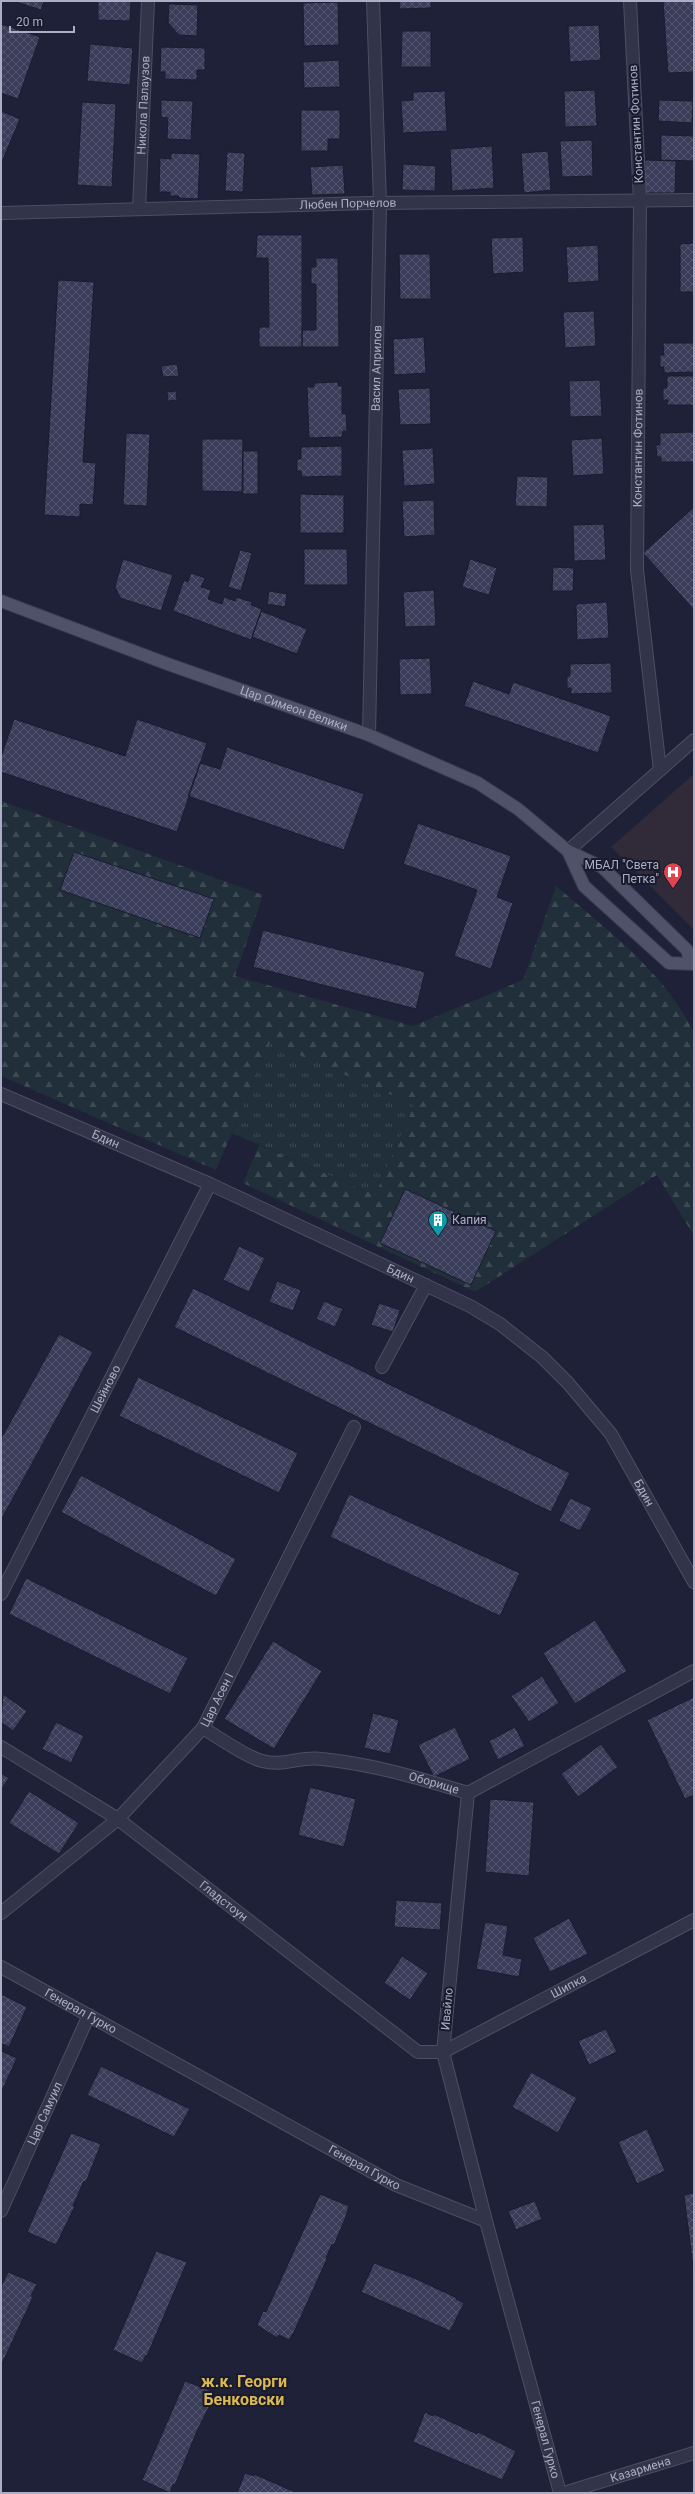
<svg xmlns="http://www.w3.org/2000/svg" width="695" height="2494" font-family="Roboto,sans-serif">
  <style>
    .medical { fill: #312a39 }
    .forest { fill: url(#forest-firs) }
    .park { fill: url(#park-tufts) }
    .building { fill: url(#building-cross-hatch); stroke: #1a1c2f }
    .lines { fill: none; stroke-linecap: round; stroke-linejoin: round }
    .minor-casing { stroke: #4d4f64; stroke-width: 14 }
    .major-casing { stroke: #393b4f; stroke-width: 14 }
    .minor { stroke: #323449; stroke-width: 12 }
    .major { stroke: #505269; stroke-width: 12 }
    .labels { text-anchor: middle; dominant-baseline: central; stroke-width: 4; stroke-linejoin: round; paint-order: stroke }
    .street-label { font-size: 12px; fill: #acaec6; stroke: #181a2d }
    .poi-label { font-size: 12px; fill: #acaec6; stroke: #181a2d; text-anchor: end }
    .district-label { font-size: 16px; font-weight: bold; fill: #dab952; stroke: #181a2d }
  </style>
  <defs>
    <pattern id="forest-firs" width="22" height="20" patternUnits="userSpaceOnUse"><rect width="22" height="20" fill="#202f39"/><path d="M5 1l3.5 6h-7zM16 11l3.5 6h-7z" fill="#3e4b54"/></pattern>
    <pattern id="park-tufts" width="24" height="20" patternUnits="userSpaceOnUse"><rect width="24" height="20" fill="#202f39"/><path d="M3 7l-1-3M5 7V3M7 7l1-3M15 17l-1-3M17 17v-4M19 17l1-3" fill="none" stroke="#3e4b54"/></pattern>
    <pattern id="building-cross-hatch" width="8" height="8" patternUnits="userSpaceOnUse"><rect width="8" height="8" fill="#3a3d59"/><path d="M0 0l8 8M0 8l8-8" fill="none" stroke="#54566f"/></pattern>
  </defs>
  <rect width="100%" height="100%" fill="#1e2138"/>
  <path class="medical" d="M 694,774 L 694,930 L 611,847 Z"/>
  <path class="forest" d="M 1,801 L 263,895 L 235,976 L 413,1026 L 523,980 L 556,886 C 607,930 664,971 694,1033 L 694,1236 L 657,1175 L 475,1292 L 243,1183 L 259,1145 L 375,1195 L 414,1105 L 270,1043 L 216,1170 L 1,1076 Z"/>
  <path class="park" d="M 270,1042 L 414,1105 L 375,1195 L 232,1133 Z"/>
  <path class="building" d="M 13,1 L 44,1 L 41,10 Z
    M 98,1 L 131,1 L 130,21 L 98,20 Z
    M 399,1 L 431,1 L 431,8 L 400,9 Z
    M 663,1 L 694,1 L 694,72 L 668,73 Z
    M 338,2 L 339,45 L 304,46 L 303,3 Z
    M 169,4 L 198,5 L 197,36 L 179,35 L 168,23 Z
    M 1,24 L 40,37 L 18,99 L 1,93 Z
    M 599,25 L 601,60 L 570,62 L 568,26 Z
    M 402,31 L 431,31 L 431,67 L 401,67 Z
    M 90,44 L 133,48 L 130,85 L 87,81 Z
    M 161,47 L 205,48 L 205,70 L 197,70 L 197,80 L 165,79 L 165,72 L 160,72 Z
    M 339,60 L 340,87 L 304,88 L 303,62 Z
    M 595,90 L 597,126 L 565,127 L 564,91 Z
    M 445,91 L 447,131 L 403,133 L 401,101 L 413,100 L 413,92 Z
    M 161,100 L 193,101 L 191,140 L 167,139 L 168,118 L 161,117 Z
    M 659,100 L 693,101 L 692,123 L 658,121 Z
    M 82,102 L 116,104 L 112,187 L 77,185 Z
    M 301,110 L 340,110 L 340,139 L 328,139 L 328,151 L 301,151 Z
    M 1,111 L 20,119 L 1,164 Z
    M 661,135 L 694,136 L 694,161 L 661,160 Z
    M 592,140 L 593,176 L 562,177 L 560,141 Z
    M 492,146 L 494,188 L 452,191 L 450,149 Z
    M 548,151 L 551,190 L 524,193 L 521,153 Z
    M 227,152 L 245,153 L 243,192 L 225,191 Z
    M 171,153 L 200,154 L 198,199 L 179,198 L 179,196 L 170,196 L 170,192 L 159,192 L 160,158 L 171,159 Z
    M 645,160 L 676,161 L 675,193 L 644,193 Z
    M 403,164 L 436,166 L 435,191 L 402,190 Z
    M 343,165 L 345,194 L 312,195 L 310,167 Z
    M 257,235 L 302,235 L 302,347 L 259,347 L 259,327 L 269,327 L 268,258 L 256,258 Z
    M 523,237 L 524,272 L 493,274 L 491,238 Z
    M 694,243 L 694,292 L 680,292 L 680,244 Z
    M 598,245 L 599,281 L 568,283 L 566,247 Z
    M 399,254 L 430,254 L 431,299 L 400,299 Z
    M 316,258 L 338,258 L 339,347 L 302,347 L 302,330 L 316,330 L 316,284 L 311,284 L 311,267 L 316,267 Z
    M 58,280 L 94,282 L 83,462 L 96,463 L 93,505 L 80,504 L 80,517 L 44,515 Z
    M 594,311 L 596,346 L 565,348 L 563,312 Z
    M 424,337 L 426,373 L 394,375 L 393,339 Z
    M 663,343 L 694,343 L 694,372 L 664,373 L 664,367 L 660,367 L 660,355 L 664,355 Z
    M 177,364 L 179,376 L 163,377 L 161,366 Z
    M 667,376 L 694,376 L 694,405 L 667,405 L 668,400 L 663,400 L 663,388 L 667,388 Z
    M 600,380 L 602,416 L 570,417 L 569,381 Z
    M 338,382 L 338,386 L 342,386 L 342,414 L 346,414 L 347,431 L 343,431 L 342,437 L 309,438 L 307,387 L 314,387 L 314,383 Z
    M 430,388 L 431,424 L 400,425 L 398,389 Z
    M 176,391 L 177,400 L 168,401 L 167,392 Z
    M 694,432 L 694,462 L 661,462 L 661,457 L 657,457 L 656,445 L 660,445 L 660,433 Z
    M 126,433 L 150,434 L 147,506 L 123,505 Z
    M 602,438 L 604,474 L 573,476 L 571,440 Z
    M 202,439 L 243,439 L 242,492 L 202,491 Z
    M 342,446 L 342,476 L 302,477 L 301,471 L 297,471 L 297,459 L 301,459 L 301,447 Z
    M 433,448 L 435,484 L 404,486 L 402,450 Z
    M 243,451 L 258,451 L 258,494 L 243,494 Z
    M 517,476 L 548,477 L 547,507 L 515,506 Z
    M 300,494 L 344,495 L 344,533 L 300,533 Z
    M 434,500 L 435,535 L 404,537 L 402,501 Z
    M 694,507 L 694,610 L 643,553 Z
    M 604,524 L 606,560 L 574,561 L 573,525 Z
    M 304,549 L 347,549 L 348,585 L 304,585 Z
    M 240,550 L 252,553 L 241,591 L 228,587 Z
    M 123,559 L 173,575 L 161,611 L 120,598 L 115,586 Z
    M 470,559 L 497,568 L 489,595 L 462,587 Z
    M 553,567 L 574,568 L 573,591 L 552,591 Z
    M 191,573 L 205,578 L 201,587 L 211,590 L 208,599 L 222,604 L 224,597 L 235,601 L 236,597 L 252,602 L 251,605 L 262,609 L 251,640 L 173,611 L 184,580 L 188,582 Z
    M 434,590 L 436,626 L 405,627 L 403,592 Z
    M 269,591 L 287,594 L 285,607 L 267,604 Z
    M 607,602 L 609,638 L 577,640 L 576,604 Z
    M 261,611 L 307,629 L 297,654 L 252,637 Z
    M 430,658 L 432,694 L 400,695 L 399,659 Z
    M 611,663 L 612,693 L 571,694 L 571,688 L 567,688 L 567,676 L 570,676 L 570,664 Z
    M 473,681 L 509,694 L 513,682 L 611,716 L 598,753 L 464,706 Z
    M 14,719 L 125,756 L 137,719 L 207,743 L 177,832 L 1,772 L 1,757 Z
    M 227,747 L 364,794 L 344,850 L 188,796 L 200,763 L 220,769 Z
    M 418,823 L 511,856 L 497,897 L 513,903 L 491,969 L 454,956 L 477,890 L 403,864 Z
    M 74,852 L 214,899 L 200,938 L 60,890 Z
    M 263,930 L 425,972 L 416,1009 L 253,967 Z
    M 405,1189 L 496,1231 L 471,1285 L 380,1243 Z
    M 239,1246 L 265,1258 L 249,1292 L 223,1280 Z
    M 277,1281 L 301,1290 L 293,1311 L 269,1302 Z
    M 193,1288 L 570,1473 L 551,1512 L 174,1327 Z
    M 324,1301 L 343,1309 L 335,1327 L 316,1319 Z
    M 379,1303 L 400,1310 L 393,1332 L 371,1325 Z
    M 59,1334 L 93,1352 L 1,1520 L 1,1439 Z
    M 138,1377 L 298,1453 L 279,1493 L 119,1416 Z
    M 81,1475 L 236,1559 L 216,1596 L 61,1512 Z
    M 349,1494 L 520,1573 L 500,1616 L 330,1537 Z
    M 570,1498 L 592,1508 L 580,1531 L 559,1521 Z
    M 26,1578 L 188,1658 L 170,1694 L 9,1614 Z
    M 595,1620 L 627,1671 L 575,1704 L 543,1653 Z
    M 273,1641 L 322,1671 L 274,1749 L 224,1719 Z
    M 542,1676 L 559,1703 L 529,1722 L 511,1696 Z
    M 3,1694 L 27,1711 L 13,1731 L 1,1722 Z
    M 694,1697 L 694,1795 L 685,1799 L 647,1720 Z
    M 373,1713 L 399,1720 L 390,1754 L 364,1748 Z
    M 56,1722 L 84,1736 L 71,1763 L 42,1749 Z
    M 455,1727 L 470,1759 L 434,1777 L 418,1745 Z
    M 515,1727 L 525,1746 L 498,1760 L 489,1741 Z
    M 601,1744 L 618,1767 L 578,1797 L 561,1774 Z
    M 1,1773 L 9,1778 L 1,1790 Z
    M 310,1787 L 356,1799 L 344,1847 L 298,1835 Z
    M 29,1791 L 79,1823 L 59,1854 L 9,1823 Z
    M 490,1799 L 534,1802 L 529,1876 L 485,1872 Z
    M 396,1900 L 442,1903 L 440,1930 L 394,1927 Z
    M 569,1918 L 588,1954 L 550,1972 L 533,1938 Z
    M 485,1922 L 508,1926 L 503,1955 L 522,1959 L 519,1977 L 476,1969 Z
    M 402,1956 L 428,1973 L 410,2000 L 384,1983 Z
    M 1,1994 L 27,2007 L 9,2047 L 1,2043 Z
    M 606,2029 L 617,2052 L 589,2065 L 578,2041 Z
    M 1,2051 L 17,2058 L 1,2093 Z
    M 101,2066 L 190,2109 L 174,2137 L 87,2095 Z
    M 531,2072 L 577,2098 L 558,2133 L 512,2107 Z
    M 647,2129 L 665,2171 L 637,2184 L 618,2142 Z
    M 71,2133 L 101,2144 L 86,2182 L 84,2181 L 73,2206 L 75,2206 L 56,2245 L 27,2232 Z
    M 694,2193 L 694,2275 L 684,2195 Z
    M 320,2194 L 349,2206 L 345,2219 L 334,2245 L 332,2244 L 326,2258 L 327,2259 L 294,2332 L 289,2340 L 279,2335 L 277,2338 L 257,2325 L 263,2311 L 266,2312 Z
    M 535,2201 L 542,2219 L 516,2230 L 508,2211 Z
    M 156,2251 L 187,2262 L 147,2356 L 146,2355 L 142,2363 L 113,2350 Z
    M 374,2263 L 414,2278 L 457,2298 L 456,2299 L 464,2303 L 450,2331 L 361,2292 Z
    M 8,2272 L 37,2284 L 31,2296 L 33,2297 L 1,2366 L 1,2287 Z
    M 185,2381 L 214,2392 L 210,2400 L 212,2401 L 197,2431 L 175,2485 L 173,2484 L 170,2493 L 142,2480 Z
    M 425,2412 L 433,2416 L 434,2414 L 477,2434 L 478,2432 L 516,2451 L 502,2480 L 413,2442 Z
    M 245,2473 L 254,2476 L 254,2474 L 297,2493 L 237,2493 Z"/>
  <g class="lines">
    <g class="minor-casing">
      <g id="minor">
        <path id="s1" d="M 139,209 L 148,1"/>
        <path id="s2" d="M 1,213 L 370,203 L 694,200"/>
        <path id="s3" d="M 369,735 L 380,203 L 373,1"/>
        <path d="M 660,770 L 694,740"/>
        <path id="s4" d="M 568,851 L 660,770 L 637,570 L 640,200 L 630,1"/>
        <path id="s5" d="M 1,1094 L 210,1184 L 470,1306 L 500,1324 L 542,1357 L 568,1383 L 611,1434 L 694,1582"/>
        <path d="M 382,1367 L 426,1285"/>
        <path id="s6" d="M 1,1594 L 210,1184"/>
        <path id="s7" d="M 203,1728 C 218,1737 246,1757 262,1761 C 286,1767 298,1756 322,1759 C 372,1764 419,1778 468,1793 L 694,1671"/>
        <path id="s8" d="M 1,1747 L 118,1819 L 418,2052 L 443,2052 L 694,1920"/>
        <path id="s9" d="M 468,1793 L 443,2052 L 486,2221 L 560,2493"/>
        <path id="s10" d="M 1,1913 L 118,1819 L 203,1728 L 354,1427"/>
        <path id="s11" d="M 1,1967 L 396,2185 L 486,2221"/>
        <path id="s12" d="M 1,2211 L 89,2015"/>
        <path id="s13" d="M 564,2493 L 694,2453"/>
      </g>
    </g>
    <g class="major-casing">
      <g id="major">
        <path id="s14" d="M 1,601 L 165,663 L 369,735 L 478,783 L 518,809 L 568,851 L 602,867 L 687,950 L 691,963"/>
        <path d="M 568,851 L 584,886 L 669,963 L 694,964"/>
      </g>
    </g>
    <use href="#minor" class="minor"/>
    <use href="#major" class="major"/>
  </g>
  <defs>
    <g id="hospital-pin" transform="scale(1)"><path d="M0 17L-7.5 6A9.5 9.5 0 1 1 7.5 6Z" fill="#e0444e" stroke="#181a2d"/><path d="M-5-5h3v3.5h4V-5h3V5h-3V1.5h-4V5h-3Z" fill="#fff"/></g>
    <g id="building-pin" transform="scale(1)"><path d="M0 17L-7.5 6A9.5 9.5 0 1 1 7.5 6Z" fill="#0f9aa8" stroke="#181a2d"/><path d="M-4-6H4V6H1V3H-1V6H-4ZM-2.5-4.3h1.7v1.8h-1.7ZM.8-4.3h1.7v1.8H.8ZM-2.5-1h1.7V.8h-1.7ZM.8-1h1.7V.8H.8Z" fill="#fff"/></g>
  </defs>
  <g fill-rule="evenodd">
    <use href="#hospital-pin" x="673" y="872"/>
    <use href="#building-pin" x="438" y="1220"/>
  </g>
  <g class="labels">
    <g class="street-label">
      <text stroke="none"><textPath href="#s1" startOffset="104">Никола Палаузов</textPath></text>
      <text transform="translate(636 124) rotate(-93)">Константин Фотинов</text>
      <text stroke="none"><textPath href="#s2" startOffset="347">Любен Порчелов</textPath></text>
      <text stroke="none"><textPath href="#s3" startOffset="367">Васил Априлов</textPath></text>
      <text stroke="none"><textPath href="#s4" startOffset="446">Константин Фотинов</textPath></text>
      <text stroke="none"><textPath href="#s14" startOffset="312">Цар Симеон Велики</textPath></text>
      <text stroke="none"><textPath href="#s5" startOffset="114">Бдин</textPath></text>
      <text stroke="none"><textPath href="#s5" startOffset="438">Бдин</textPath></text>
      <text stroke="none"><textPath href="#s6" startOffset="230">Шейново</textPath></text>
      <text stroke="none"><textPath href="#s5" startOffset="774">Бдин</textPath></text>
      <text stroke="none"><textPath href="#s10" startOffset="306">Цар Асен I</textPath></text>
      <text stroke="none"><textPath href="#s7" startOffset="243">Оборище</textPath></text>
      <text stroke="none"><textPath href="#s8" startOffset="271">Гладстоун</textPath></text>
      <text stroke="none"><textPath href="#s8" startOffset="684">Шипка</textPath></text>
      <text transform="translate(447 2009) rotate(-85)">Ивайло</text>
      <text stroke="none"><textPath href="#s11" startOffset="91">Генерал Гурко</textPath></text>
      <text stroke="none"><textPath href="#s12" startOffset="107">Цар Самуил</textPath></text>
      <text stroke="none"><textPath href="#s11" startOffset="415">Генерал Гурко</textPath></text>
      <text stroke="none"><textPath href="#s9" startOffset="661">Генерал Гурко</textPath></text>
      <text stroke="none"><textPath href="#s13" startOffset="80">Казармена</textPath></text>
    </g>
    <g class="poi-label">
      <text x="659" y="865">МБАЛ "Света<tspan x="659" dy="14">Петка"</tspan></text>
      <text x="452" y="1220" text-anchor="start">Капия</text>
    </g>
    <g class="district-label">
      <text x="244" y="2381">ж.к. Георги<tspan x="244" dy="18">Бенковски</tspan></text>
    </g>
  </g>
  <rect width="695" height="2494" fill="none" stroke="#acaec6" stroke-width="4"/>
  <path d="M10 26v6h64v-6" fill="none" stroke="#acaec6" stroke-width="2"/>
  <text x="16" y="26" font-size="12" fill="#acaec6" stroke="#181a2d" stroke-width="3" paint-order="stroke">20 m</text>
</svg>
